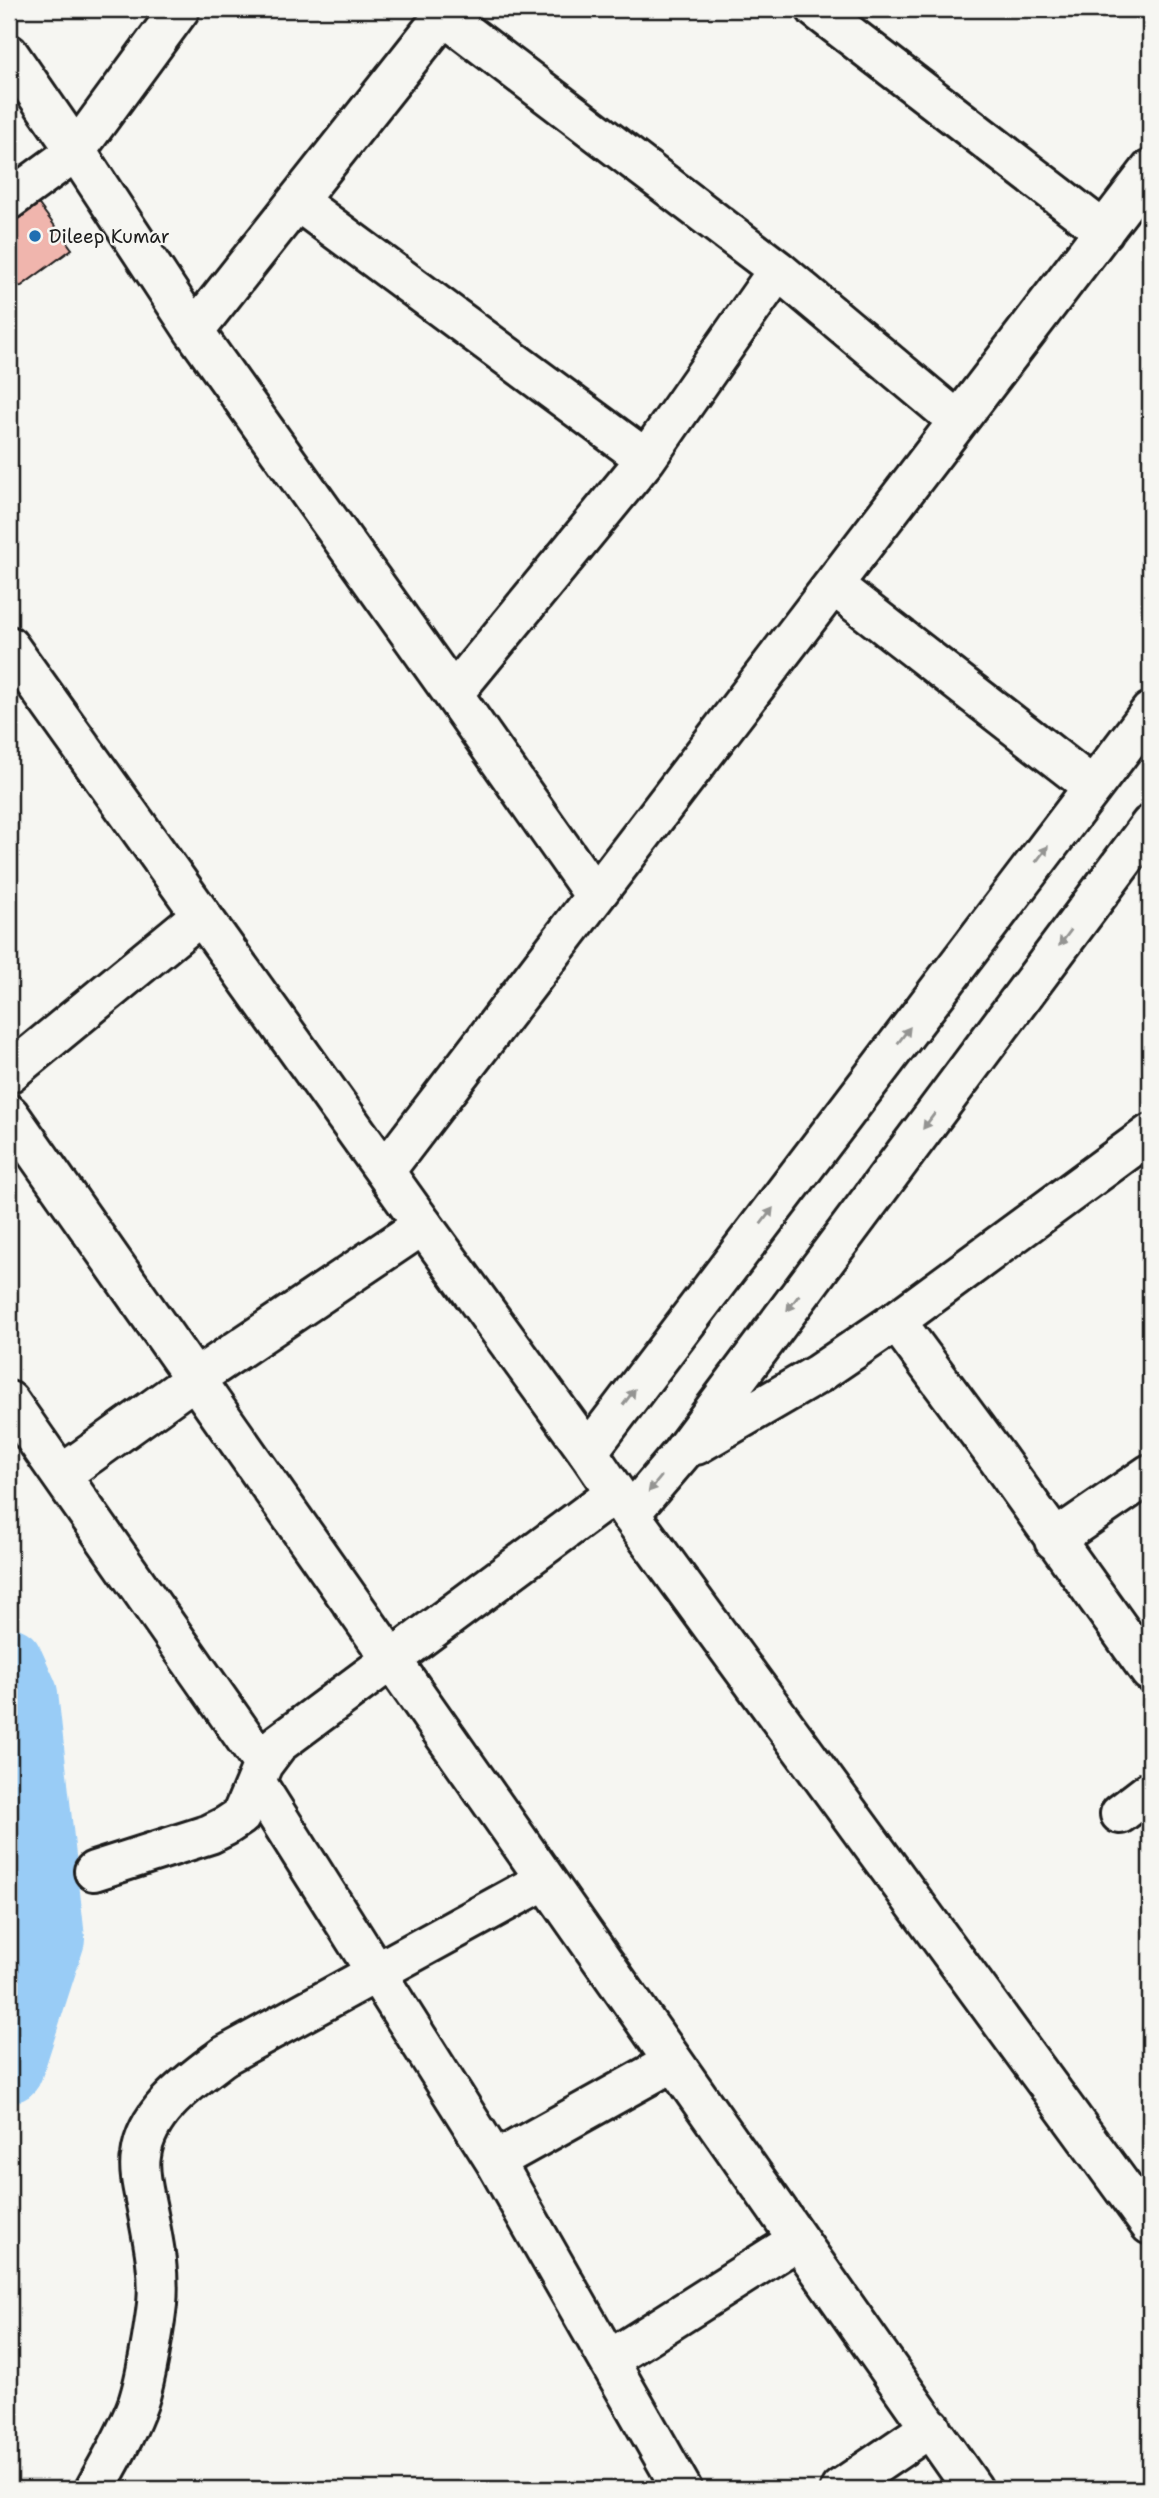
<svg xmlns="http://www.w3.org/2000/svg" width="1159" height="2498" font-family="'Shantell Sans',sans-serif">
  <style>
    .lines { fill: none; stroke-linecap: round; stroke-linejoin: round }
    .river { stroke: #99ccf6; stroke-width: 68 }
    .building { fill: #f0b5ad; stroke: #1c1c1c; stroke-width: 2 }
    .street-casing { stroke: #1c1c1c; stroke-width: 44 }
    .secondary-casing { stroke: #1c1c1c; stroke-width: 44 }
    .street { stroke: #f6f6f2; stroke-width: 38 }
    .secondary { stroke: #f6f6f2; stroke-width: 38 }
    .oneway { fill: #949492 }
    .poi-dot { fill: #1f6fb2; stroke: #f6f6f2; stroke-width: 2.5 }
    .labels { text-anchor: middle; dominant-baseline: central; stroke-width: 5; stroke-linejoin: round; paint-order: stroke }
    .poi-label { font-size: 19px; fill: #1c1c1c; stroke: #f6f6f2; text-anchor: start }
  </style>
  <rect width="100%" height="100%" fill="#f6f6f2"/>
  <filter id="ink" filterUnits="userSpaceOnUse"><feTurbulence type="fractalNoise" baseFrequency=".0143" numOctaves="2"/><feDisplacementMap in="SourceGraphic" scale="14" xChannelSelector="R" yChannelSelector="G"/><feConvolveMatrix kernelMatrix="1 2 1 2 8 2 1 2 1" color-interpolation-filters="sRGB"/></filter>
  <g filter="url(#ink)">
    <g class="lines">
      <path class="river" d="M 9,1661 L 24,1694 L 51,1939 L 9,2069"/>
    </g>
    <path class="building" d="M 37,202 L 72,249 L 20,287 L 9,272 L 9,223 Z"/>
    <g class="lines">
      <g class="street-casing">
        <path id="street" d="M 816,9 L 1104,231
          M 444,16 L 778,270 L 958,421
          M 9,54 L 76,151 L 194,331 L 453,694 L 595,896
          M 9,200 L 76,151 L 180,9
          M 297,201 L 646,459
          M 194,331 L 449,9
          M 833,585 L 1093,787
          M 453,694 L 646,459 L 778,270
          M 9,1073 L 201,915
          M 9,1114 L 973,2489
          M 385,1171 L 1150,170
          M 896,1321 L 998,1459 L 1150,1672
          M 9,1401 L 263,1764
          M 696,1445 L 818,1374 L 896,1321 L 1150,1134
          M 588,1452 L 1150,712
          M 61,1475 L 196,1378 L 423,1225
          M 630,1514 L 681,1454 L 1150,825
          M 1054,1540 L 1150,1474
          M 256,1782 L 495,2161 L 682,2489
          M 1120,1814 L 1150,1791
          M 94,1871 L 210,1834 L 226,1826 L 241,1816 L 263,1764 L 278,1744 L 615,1493
          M 495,2161 L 673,2062
          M 609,2360 L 798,2240
          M 95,2489 C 110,2461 127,2434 138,2403 C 146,2379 154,2330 157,2304 C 160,2272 153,2240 147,2209 C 144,2193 138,2172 141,2156 C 146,2111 191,2081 224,2056 L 545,1880
          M 840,2489 L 931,2427"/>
      </g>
      <g class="secondary-casing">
        <path id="secondary" d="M 9,646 L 423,1225 L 588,1452 L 630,1514 L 1150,2225"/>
      </g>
      <use href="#street" class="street"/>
      <use href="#secondary" class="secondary"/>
    </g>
    <defs><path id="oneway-solid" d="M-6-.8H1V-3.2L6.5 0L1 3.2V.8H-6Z" transform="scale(1.75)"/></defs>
    <g class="oneway">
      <use href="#oneway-solid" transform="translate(1042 854) rotate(-53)"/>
      <use href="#oneway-solid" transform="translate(1065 938) rotate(127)"/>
      <use href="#oneway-solid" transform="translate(904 1035) rotate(-53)"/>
      <use href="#oneway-solid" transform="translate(929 1121) rotate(127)"/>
      <use href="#oneway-solid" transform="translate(767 1216) rotate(-53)"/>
      <use href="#oneway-solid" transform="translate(793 1303) rotate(127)"/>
      <use href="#oneway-solid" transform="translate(629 1397) rotate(-53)"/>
      <use href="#oneway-solid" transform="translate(655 1484) rotate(130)"/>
    </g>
  </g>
  <circle class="poi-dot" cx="35" cy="236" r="7"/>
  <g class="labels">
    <g class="poi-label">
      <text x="49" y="236">Dileep Kumar</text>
    </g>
  </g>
  <rect width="1159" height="2498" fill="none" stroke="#f6f6f2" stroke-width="35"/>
  <rect x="18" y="18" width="1124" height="2463" fill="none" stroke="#1c1c1c" stroke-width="2.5" filter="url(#ink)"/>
</svg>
